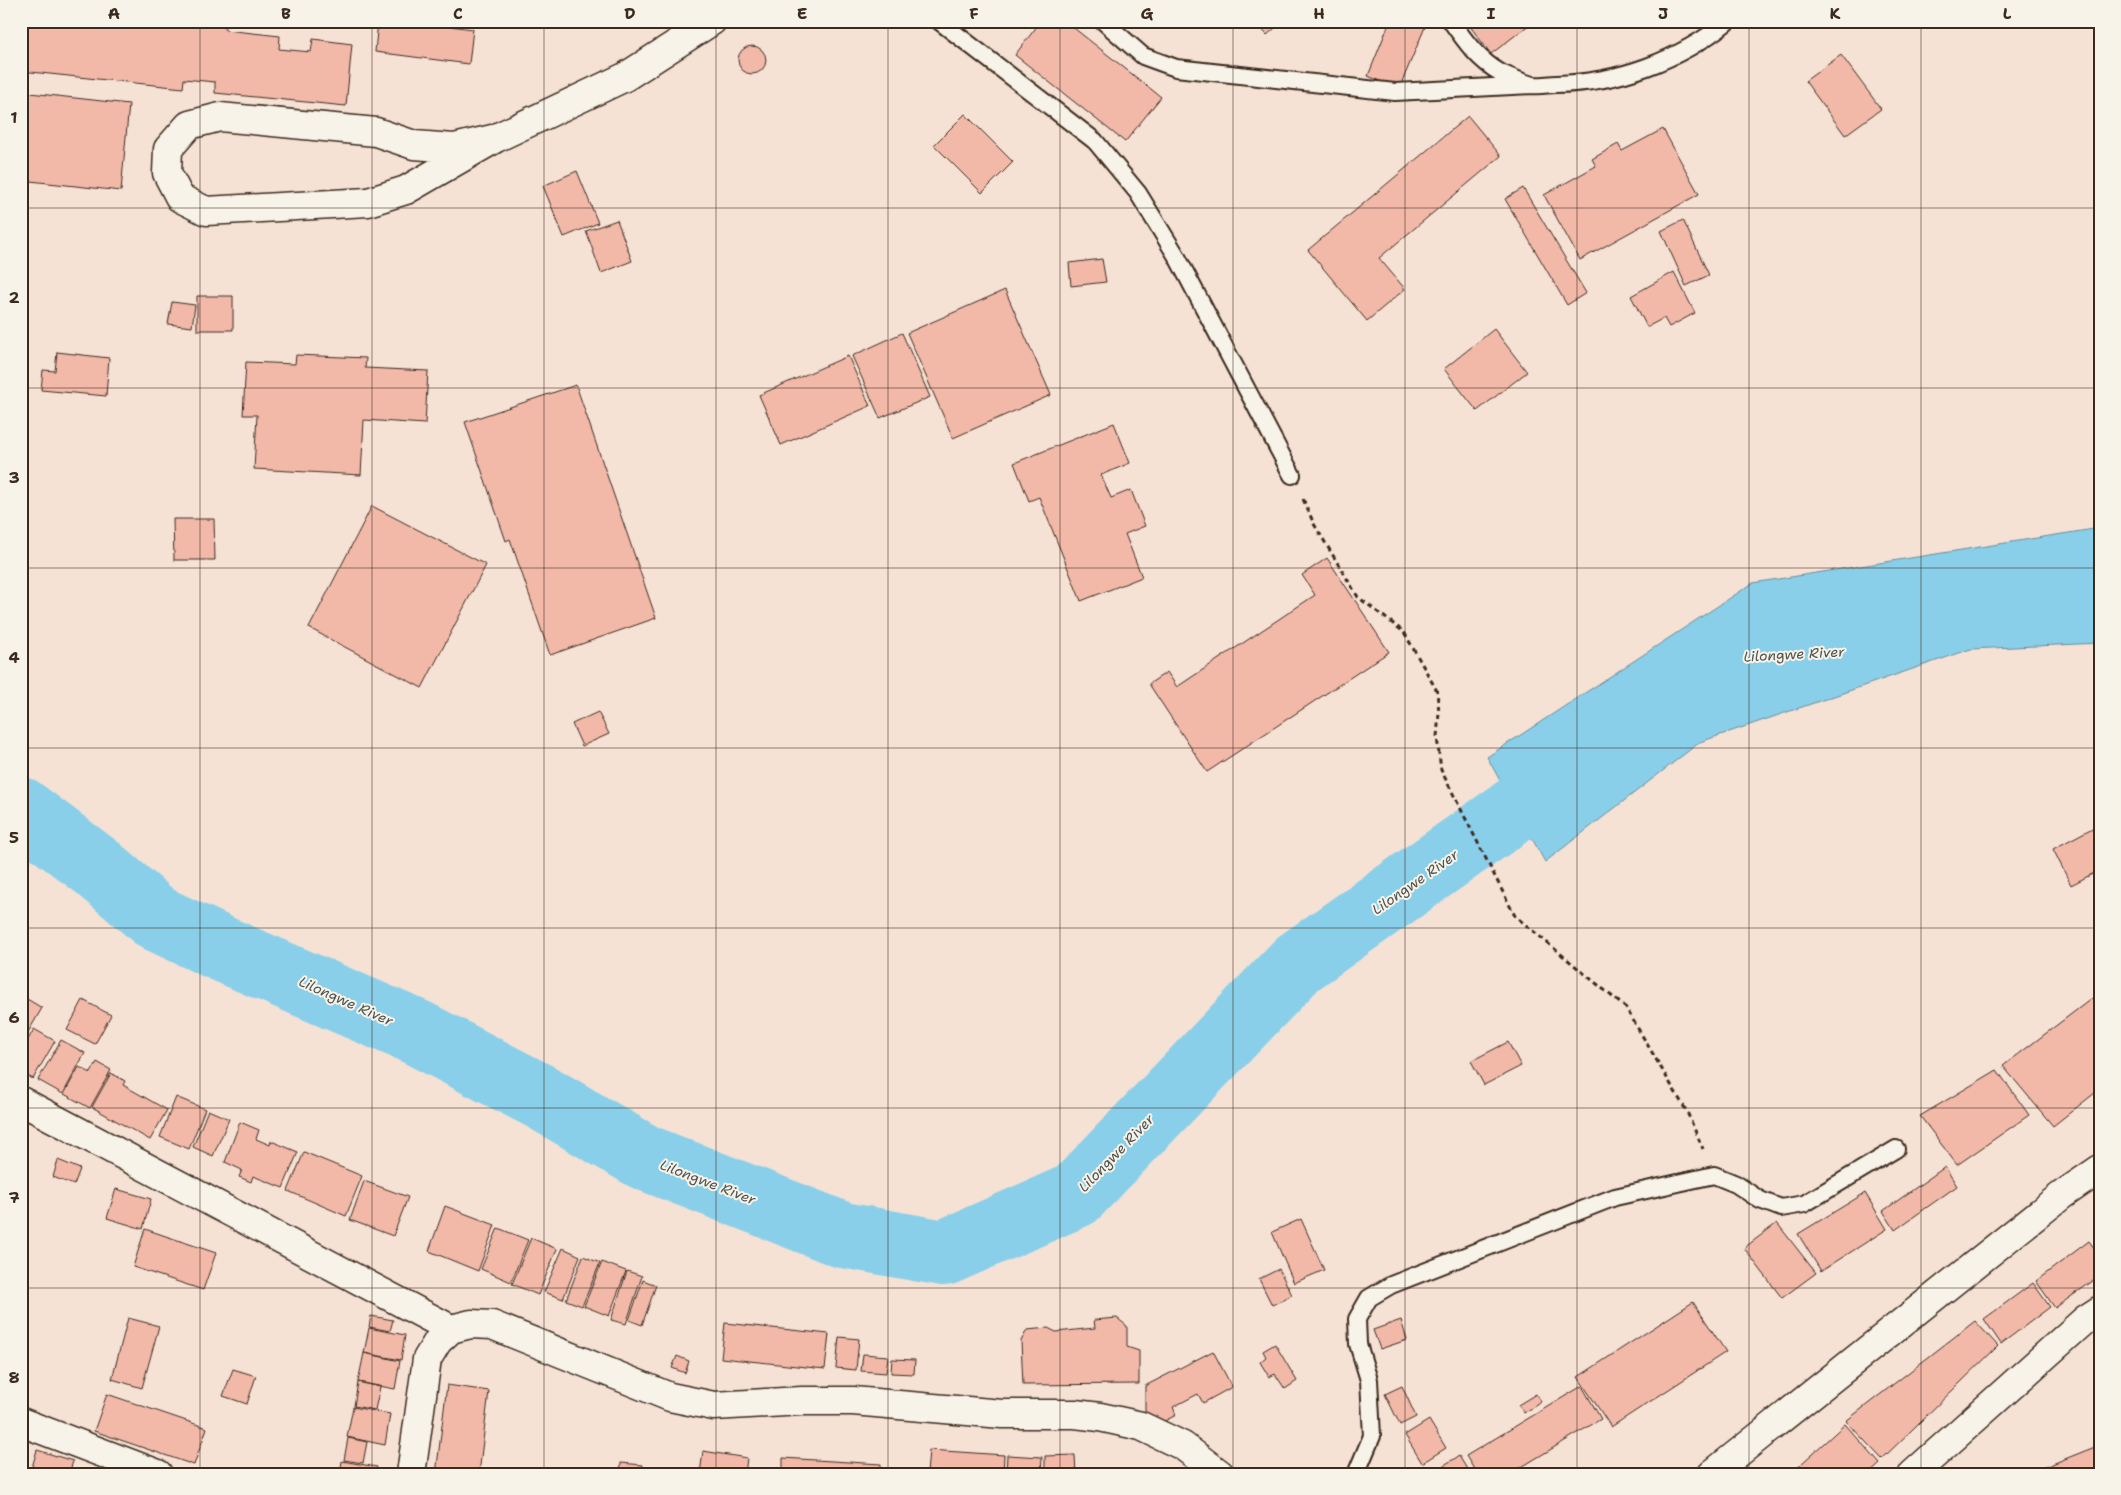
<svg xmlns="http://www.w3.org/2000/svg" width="2121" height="1495" font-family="'Shantell Sans',sans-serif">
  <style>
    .water { fill: #89cfea; stroke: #6a8d98 }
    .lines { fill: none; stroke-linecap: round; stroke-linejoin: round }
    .river { stroke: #89cfea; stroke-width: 66 }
    .building { fill: #f2b9a9; stroke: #3b2a1e }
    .service-casing { stroke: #3b2a1e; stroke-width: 20 }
    .minor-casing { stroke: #3b2a1e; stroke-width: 31 }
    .tertiary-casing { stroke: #3b2a1e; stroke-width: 31 }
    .path { stroke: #3b2a1e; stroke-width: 3; stroke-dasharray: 5 4; stroke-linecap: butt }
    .service { stroke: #f7f3e8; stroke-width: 16 }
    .minor { stroke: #f7f3e8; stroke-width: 28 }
    .tertiary { stroke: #f7f3e8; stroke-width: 28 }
    .grid { fill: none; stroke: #3b2a1e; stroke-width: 1; stroke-opacity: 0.55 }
    .labels { text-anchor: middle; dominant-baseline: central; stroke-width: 4; stroke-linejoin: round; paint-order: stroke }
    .water-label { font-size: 14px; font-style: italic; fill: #4e5351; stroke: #f7f3e8 }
    .neatline { fill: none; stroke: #3b2a1e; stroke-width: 2 }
    .grid-label { font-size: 16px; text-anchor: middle; font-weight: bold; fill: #3b2a1e }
  </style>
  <rect width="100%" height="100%" fill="#f6e2d5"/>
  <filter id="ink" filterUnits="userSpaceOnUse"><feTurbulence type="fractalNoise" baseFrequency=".02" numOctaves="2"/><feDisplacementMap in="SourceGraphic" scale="10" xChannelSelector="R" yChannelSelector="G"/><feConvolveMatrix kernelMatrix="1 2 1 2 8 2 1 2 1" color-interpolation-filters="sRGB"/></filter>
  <g filter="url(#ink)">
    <path class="water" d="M 2100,528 L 2100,643 L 1971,649 L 1700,742 L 1545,862 L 1487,757 L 1753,583 Z"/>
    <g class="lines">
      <path class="river" d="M 21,810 L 98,868 L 156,918 L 220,948 L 418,1033 L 543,1098 L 644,1157 L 843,1235 L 944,1253 L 1076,1195 L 1298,963 L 1590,757"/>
    </g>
    <path class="building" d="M 21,21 L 225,21 L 225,30 L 280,36 L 279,49 L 311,52 L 313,39 L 352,44 L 346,106 L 215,93 L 215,82 L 184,79 L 183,88 L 21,71 Z
      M 378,21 L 411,21 L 473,29 L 469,64 L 375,52 Z
      M 1041,21 L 1065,21 L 1161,97 L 1125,142 L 1015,55 Z
      M 1255,21 L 1283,21 L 1267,35 Z
      M 1390,21 L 1412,21 L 1425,27 L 1399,89 L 1368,76 Z
      M 1466,21 L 1534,21 L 1491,54 Z
      M738 60a14 14 0 1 1 28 0a14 14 0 1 1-28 0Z
      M 1841,55 L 1881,109 L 1845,135 L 1805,81 Z
      M 21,92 L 129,104 L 121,191 L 21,180 Z
      M 965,114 L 1013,162 L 982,193 L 934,145 Z
      M 1468,116 L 1501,156 L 1379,258 L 1405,289 L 1367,321 L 1308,250 Z
      M 1663,129 L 1699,194 L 1580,260 L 1544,195 L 1596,166 L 1592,159 L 1618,144 L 1622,151 Z
      M 577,171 L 598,223 L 564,237 L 543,186 Z
      M 1523,188 L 1586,293 L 1567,305 L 1505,199 Z
      M 617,220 L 632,261 L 601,273 L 586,231 Z
      M 1683,220 L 1709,275 L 1686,286 L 1661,231 Z
      M 1102,259 L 1106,282 L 1071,286 L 1069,263 Z
      M 1674,272 L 1695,313 L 1669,327 L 1664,318 L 1647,327 L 1631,296 Z
      M 1005,290 L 1051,395 L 953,438 L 907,333 Z
      M 197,296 L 233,296 L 233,330 L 197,330 Z
      M 172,302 L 195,305 L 192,327 L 168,324 Z
      M 1494,329 L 1527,372 L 1477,411 L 1444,369 Z
      M 902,333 L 930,397 L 880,418 L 852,356 Z
      M 57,352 L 109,358 L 106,396 L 41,390 L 43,370 L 55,371 Z
      M 296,355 L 366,358 L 365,368 L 428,371 L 425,424 L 364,420 L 361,475 L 254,469 L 257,415 L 243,415 L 246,362 L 295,364 Z
      M 848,356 L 870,406 L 781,445 L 759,395 Z
      M 576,385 L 656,618 L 550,655 L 510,539 L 506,541 L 465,422 Z
      M 1114,423 L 1130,463 L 1101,475 L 1111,498 L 1131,490 L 1145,526 L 1125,534 L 1142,577 L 1081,601 L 1039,497 L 1029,501 L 1014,463 Z
      M 372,506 L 486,565 L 422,688 L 309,628 Z
      M 173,519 L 214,519 L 215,560 L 174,560 Z
      M 1327,558 L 1389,652 L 1207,772 L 1149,684 L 1167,672 L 1177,687 L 1315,595 L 1302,575 Z
      M 598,712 L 609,734 L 582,746 L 572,724 Z
      M 2100,824 L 2100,870 L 2071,885 L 2053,849 Z
      M 22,996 L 42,1008 L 27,1034 L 21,1031 Z
      M 2095,996 L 2100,1002 L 2100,1089 L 2053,1126 L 2003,1066 Z
      M 83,1000 L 111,1015 L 95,1044 L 67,1030 Z
      M 34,1029 L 55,1041 L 33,1079 L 21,1072 L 21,1052 Z
      M 61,1040 L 85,1053 L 63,1094 L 38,1080 Z
      M 1508,1042 L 1521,1066 L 1484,1085 L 1471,1061 Z
      M 97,1062 L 111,1070 L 90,1108 L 64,1094 L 79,1067 L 91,1073 Z
      M 1997,1070 L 2029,1115 L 1957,1165 L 1920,1116 Z
      M 111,1073 L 125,1081 L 123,1085 L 167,1110 L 150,1140 L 92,1107 Z
      M 176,1097 L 205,1109 L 189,1149 L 160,1137 Z
      M 208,1110 L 229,1119 L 213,1156 L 193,1147 Z
      M 240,1122 L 259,1130 L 256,1139 L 270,1145 L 271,1141 L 298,1152 L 283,1188 L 253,1176 L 251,1182 L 239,1177 L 242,1170 L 225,1162 Z
      M 304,1152 L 362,1176 L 346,1216 L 288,1191 Z
      M 58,1160 L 80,1169 L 74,1185 L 53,1177 Z
      M 1945,1167 L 1957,1186 L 1895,1230 L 1883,1211 Z
      M 364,1181 L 408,1197 L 393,1236 L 350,1220 Z
      M 116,1189 L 151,1199 L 143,1229 L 107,1218 Z
      M 1865,1193 L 1887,1229 L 1821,1271 L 1798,1234 Z
      M 445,1206 L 495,1225 L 478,1271 L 429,1251 Z
      M 1301,1219 L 1324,1270 L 1294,1283 L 1272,1232 Z
      M 1777,1223 L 1816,1273 L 1782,1298 L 1744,1248 Z
      M 498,1228 L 528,1240 L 511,1282 L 481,1269 Z
      M 145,1229 L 216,1253 L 203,1290 L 133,1267 Z
      M 531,1238 L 557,1249 L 538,1295 L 512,1284 Z
      M 2089,1241 L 2100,1256 L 2100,1276 L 2055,1308 L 2036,1281 Z
      M 563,1248 L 580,1256 L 563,1299 L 544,1292 Z
      M 583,1256 L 600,1263 L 582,1306 L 566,1300 Z
      M 602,1262 L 626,1271 L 609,1316 L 584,1306 Z
      M 1279,1269 L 1292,1295 L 1272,1305 L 1259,1279 Z
      M 627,1271 L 642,1276 L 626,1324 L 611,1320 Z
      M 643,1280 L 656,1285 L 642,1325 L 629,1320 Z
      M 2033,1283 L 2050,1307 L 2001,1344 L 1984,1319 Z
      M 1693,1302 L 1726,1352 L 1611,1427 L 1578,1377 Z
      M 371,1316 L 393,1320 L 390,1331 L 369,1327 Z
      M 128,1318 L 159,1326 L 142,1388 L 112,1379 Z
      M 1117,1318 L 1127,1326 L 1127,1347 L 1139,1351 L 1139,1384 L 1023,1385 L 1021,1341 L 1027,1330 L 1048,1328 L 1056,1332 L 1095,1328 L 1094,1320 Z
      M 1401,1320 L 1407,1340 L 1380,1349 L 1373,1330 Z
      M 1975,1321 L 1998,1346 L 1882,1459 L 1846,1421 Z
      M 725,1323 L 829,1334 L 825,1369 L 721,1358 Z
      M 369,1328 L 405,1335 L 401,1360 L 364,1353 Z
      M 839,1337 L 859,1339 L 856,1370 L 836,1368 Z
      M 1275,1344 L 1297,1381 L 1285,1389 L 1275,1374 L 1269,1377 L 1260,1362 L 1266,1357 L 1263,1351 Z
      M 1213,1351 L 1232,1387 L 1203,1403 L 1198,1394 L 1173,1407 L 1176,1415 L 1159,1424 L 1145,1414 L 1145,1386 Z
      M 364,1353 L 400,1361 L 395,1389 L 358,1382 Z
      M 863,1354 L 888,1356 L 886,1373 L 861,1371 Z
      M 677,1356 L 689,1361 L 685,1373 L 672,1368 Z
      M 892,1359 L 915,1360 L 914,1374 L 891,1373 Z
      M 233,1369 L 256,1376 L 247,1404 L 223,1396 Z
      M 358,1382 L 380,1387 L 375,1410 L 354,1406 Z
      M 447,1385 L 489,1391 L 479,1474 L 436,1474 Z
      M 1402,1386 L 1416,1417 L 1400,1425 L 1385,1394 Z
      M 1582,1386 L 1601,1419 L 1510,1474 L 1477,1474 L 1466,1456 Z
      M 107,1394 L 207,1428 L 194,1465 L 94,1431 Z
      M 1536,1394 L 1541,1402 L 1524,1413 L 1518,1405 Z
      M 353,1407 L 390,1414 L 385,1445 L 347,1437 Z
      M 1429,1420 L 1446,1448 L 1422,1463 L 1405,1435 Z
      M 1845,1424 L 1880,1464 L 1869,1474 L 1790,1474 Z
      M 348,1438 L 367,1442 L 363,1463 L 344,1460 Z
      M 2100,1445 L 2100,1474 L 2027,1474 Z
      M 37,1450 L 73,1461 L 69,1474 L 30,1474 Z
      M 929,1450 L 1004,1455 L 1003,1474 L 927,1474 Z
      M 703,1451 L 747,1458 L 745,1474 L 700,1474 Z
      M 1007,1455 L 1042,1457 L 1041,1474 L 1006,1474 Z
      M 1075,1455 L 1076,1474 L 1045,1474 L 1045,1456 Z
      M 1459,1456 L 1470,1474 L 1429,1474 Z
      M 783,1458 L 881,1464 L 880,1474 L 769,1474 L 769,1470 L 783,1471 Z
      M 342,1461 L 377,1467 L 375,1474 L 340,1474 Z
      M 621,1463 L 643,1465 L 642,1474 L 620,1474 Z"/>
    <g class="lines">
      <g class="service-casing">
        <path id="service" d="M 939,21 L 1095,141 L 1138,193 L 1176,255 L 1292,475
          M 1103,21 L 1143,56 L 1176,68 L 1395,92 L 1534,85
          M 1451,21 C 1465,41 1479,61 1501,73 C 1510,77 1523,83 1533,85 C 1540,86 1549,84 1556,84 C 1618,83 1680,60 1728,21
          M 1356,1474 L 1372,1436 L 1369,1380 L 1358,1344 L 1357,1319 L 1369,1298 L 1391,1285 L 1615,1197 L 1714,1175 L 1736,1184 L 1760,1200 L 1781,1208 L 1804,1204 L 1896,1149"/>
      </g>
      <g class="minor-casing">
        <path id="minor" d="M 496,138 L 454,148 L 414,145 L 376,132 L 220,117 L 189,125 L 168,149 L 167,173 L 180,198 L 206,211 L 368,202 L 406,190 L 496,138 L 625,77 L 712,21
          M 21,1101 L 451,1329
          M 21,1422 L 158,1474
          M 411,1474 L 427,1359 L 438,1341 L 451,1329 L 471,1324 L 492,1325 L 670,1397 L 714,1406 L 802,1401 L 853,1401 L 1002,1414 L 1075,1414 L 1100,1417 L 1141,1426 L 1183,1446 L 1220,1474
          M 1913,1474 L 2086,1319 L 2100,1310"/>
      </g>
      <g class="tertiary-casing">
        <path id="tertiary" d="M 1712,1474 L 2062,1195 L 2100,1169"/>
      </g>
      <path class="path" d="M 1303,499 L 1314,524 L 1358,597 L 1404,632 L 1437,691 L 1439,713 L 1437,737 L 1441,770 L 1515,916 L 1626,1008 L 1687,1112 L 1703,1149"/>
      <use href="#service" class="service"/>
      <use href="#minor" class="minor"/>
      <use href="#tertiary" class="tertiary"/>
    </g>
  </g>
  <path class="grid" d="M 200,21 L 200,1474M 372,21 L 372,1474M 544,21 L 544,1474M 716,21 L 716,1474M 888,21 L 888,1474M 1060,21 L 1060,1474M 1233,21 L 1233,1474M 1405,21 L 1405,1474M 1577,21 L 1577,1474M 1749,21 L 1749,1474M 1921,21 L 1921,1474M 21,208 L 2100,208M 21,388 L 2100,388M 21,568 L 2100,568M 21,748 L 2100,748M 21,928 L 2100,928M 21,1108 L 2100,1108M 21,1288 L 2100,1288"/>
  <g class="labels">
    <g class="water-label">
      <text transform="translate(1794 654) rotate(-3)">Lilongwe River</text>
      <text transform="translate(1415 882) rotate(-35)">Lilongwe River</text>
      <text transform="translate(346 1001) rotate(24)">Lilongwe River</text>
      <text transform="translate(1116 1153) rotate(-46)">Lilongwe River</text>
      <text transform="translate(708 1182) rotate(21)">Lilongwe River</text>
    </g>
  </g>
  <rect width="2121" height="1495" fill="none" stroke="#f7f3e8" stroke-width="55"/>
  <rect x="28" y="28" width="2066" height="1440" class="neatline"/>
  <g class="grid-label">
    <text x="114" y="19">A</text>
    <text x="286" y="19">B</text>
    <text x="458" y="19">C</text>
    <text x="630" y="19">D</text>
    <text x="802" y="19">E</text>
    <text x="974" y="19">F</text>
    <text x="1147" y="19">G</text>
    <text x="1319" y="19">H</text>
    <text x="1491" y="19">I</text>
    <text x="1663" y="19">J</text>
    <text x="1835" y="19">K</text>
    <text x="2007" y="19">L</text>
    <text x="14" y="123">1</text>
    <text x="14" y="303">2</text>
    <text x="14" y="483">3</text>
    <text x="14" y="663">4</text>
    <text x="14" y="843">5</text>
    <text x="14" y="1023">6</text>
    <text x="14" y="1203">7</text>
    <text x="14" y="1383">8</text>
  </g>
</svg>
